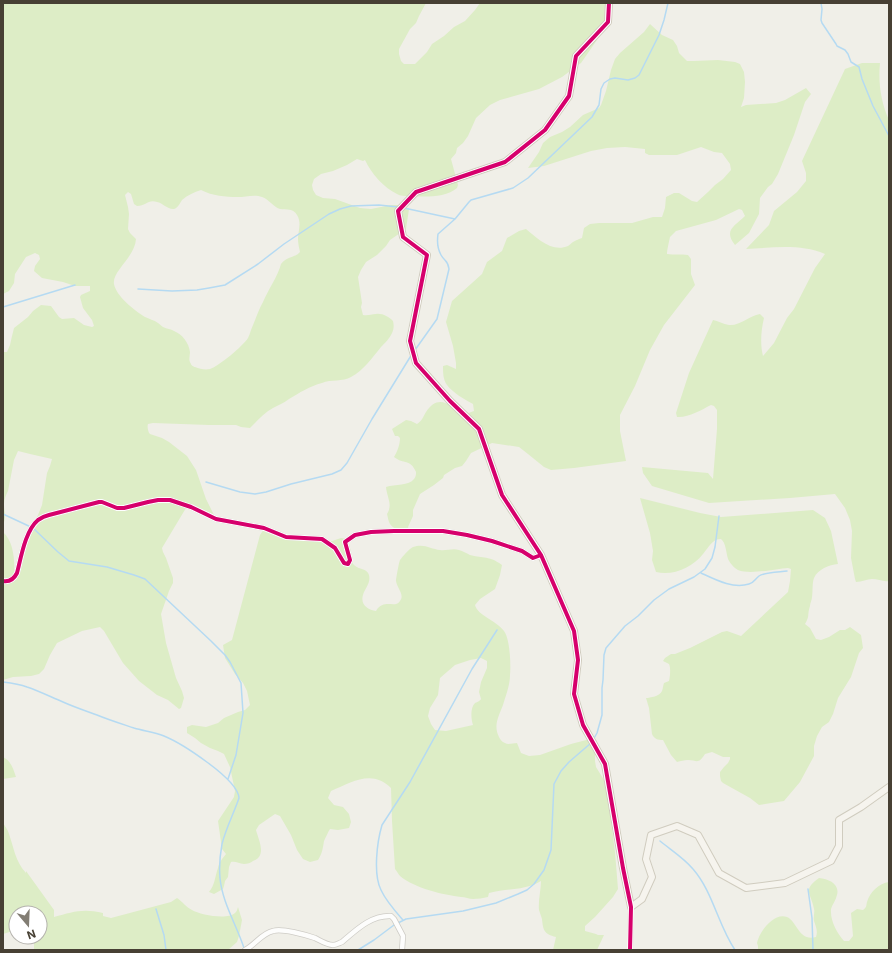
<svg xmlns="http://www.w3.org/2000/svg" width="892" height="953" font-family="Inter,sans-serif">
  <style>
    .green { fill: #ddedc6; fill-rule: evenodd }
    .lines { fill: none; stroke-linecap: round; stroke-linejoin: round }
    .stream { stroke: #b5daf2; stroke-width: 1.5 }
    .street-casing { stroke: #ceccc6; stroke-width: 6 }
    .secondary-casing { stroke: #d0ccbf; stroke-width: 8 }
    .street { stroke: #fdfdfc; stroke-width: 4.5 }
    .secondary { stroke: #f6f4ee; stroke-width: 6 }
    .cycleway-casing { stroke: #fff; stroke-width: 6 }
    .cycleway { stroke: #d6006c; stroke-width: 4 }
  </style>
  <rect width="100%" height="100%" fill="#f0efe8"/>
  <path class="green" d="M 3,3 L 426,3 L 419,16 L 416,23 L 410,29 L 399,49 L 399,54 L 401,61 L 404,64 L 415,64 L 427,52 L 432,44 L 444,36 L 454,27 L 465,21 L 475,10 L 480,3 L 610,3 L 608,13 L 597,40 L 581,63 L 562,77 L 539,89 L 500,100 L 490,105 L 476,118 L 468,136 L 463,143 L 457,148 L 456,153 L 451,159 L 458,185 L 457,188 C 446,198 423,197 409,196 C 405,196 400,196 397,194 C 384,188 371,173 365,160 L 363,161 L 357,159 L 347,165 L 333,171 L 321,174 L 314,179 L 312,185 L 313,190 L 316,195 L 323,198 L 335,199 L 360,208 L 371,209 L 391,205 L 403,205 L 409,209 L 406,229 L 390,240 L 386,246 L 377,255 L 366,262 L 361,270 L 358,277 L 362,303 L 361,307 L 363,315 C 368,316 371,314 376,314 C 382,313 389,317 393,321 C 394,325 394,329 392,333 C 390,338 385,343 381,347 C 372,358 364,370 351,377 C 343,382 331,379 322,383 C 310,386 299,393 289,399 C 284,403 278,405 273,408 C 264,413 257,421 250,428 L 241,427 L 236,425 L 209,425 L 153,423 L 148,424 C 147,427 148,432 150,434 L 162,438 L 169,442 L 187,456 L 196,470 L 206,499 L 214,515 L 217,518 L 186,508 L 162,548 L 163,552 L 166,558 L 173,578 L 173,583 L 169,591 L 161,614 L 166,643 L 176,678 L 182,691 L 184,698 L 181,708 L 179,709 L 168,700 L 157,695 L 139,681 L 123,663 L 104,631 L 100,627 L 82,631 L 57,643 L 50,655 L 44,669 L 39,674 L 31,676 L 13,677 L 3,680 L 3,532 C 14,542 15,561 14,576 L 25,539 L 38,515 L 42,505 L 47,473 L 50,466 L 52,459 L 30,454 L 18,451 L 14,460 L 8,491 C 6,495 4,499 4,504 C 4,512 7,517 3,524 L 3,352 L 7,352 L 10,345 L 12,336 L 14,328 L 28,317 L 33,311 L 41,305 L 51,306 L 59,317 L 62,319 L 74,318 L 84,325 L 92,327 L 94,326 L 92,320 L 83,308 L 80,297 L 81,295 L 90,291 L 90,286 L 75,286 L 63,282 L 42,278 L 34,271 L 35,266 L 40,259 L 39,255 L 35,253 L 26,257 L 15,274 L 14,283 L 9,291 L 3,294 ZM 201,190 C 213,196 225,197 238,197 C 245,197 255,194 262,197 C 269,199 273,207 280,209 C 287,210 293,208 297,215 C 302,223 298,231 298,239 C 298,243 299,248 300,252 C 295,258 287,256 281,264 C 278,276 268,290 263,302 C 258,311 255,321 251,330 C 250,333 249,336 248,338 C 243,346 219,366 210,369 C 205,370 200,369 195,367 C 194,367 191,365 191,364 C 188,360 190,356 190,352 C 189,343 182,334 174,331 C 171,329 167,329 163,327 C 161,326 160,324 158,323 C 154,320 149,319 145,317 C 135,311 116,296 114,284 C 112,271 135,257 136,239 L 130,233 L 128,229 L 129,214 L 128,207 L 125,195 L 128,192 L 131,194 L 134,204 L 137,206 C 146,206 148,199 157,202 C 163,203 168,210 174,209 C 178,208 180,203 182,200 C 188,195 194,192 201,190 Z
    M 650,24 L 662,35 L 673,40 L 677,46 L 679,53 L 687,61 L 694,61 L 718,60 L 735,62 L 740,64 L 744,72 L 745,82 L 744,98 L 741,107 L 746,105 L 776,103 L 785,100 L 806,88 L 811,94 L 805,102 L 794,135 L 778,174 L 772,184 L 768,187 L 760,198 L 759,214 L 749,233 L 735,245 C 723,230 735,226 745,216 L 742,210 L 739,209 L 716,220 L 676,231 L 670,237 C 669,242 667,250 667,254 C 674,255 681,254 688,255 L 691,259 L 691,274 L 695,285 L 664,325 L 650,350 L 635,386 L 620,415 L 620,431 L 626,461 L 574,468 L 551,470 L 544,467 L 528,454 L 519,447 L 492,443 L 471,453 L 466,461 L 462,466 L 455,468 L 444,475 L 443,478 L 434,485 L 420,494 L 413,510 L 413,516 L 408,527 L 409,530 C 402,531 394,530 390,524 C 388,521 388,517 387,514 C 393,504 387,498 386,487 C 395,484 409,486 414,479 C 416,477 416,474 416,472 C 410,458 404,465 394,457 C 397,452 400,445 400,438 L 398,436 L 395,436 L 392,429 L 406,420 L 411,421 L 417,424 C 422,421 423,417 426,412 C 438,393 451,405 463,415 L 474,411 L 473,404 C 465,400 452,392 447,385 C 443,380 443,372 443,366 L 447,365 L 456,369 L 456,363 L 453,346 L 446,322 L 452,301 L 482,274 L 487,262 L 502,251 L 507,238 L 519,231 L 526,229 C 537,238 552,253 568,246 C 570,245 571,243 573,242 C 576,240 579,239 582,238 L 584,228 L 590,224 L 599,223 L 632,223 L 653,217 L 662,217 L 665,208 L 666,197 L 674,193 L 679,193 L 692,201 L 697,202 L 708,192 L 715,185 L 723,179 L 731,170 L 730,164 L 722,153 L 714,152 L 701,147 L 677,155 L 649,155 L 645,153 L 645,149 L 625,147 L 607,148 L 591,151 L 544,166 L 528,168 L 539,152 L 543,143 L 550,137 L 562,132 L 570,127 L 583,115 L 599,108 L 601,105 L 606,91 L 611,70 L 615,59 L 620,53 L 644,32 Z
    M 862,63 L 880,63 C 878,83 881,102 889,120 L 889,581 C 883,582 878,579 872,579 C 867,579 862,582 856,582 L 855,579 L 851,558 L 852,531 L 850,520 L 845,508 L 835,494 L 790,498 L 709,503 L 652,486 L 643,473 L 642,467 L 708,473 L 713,479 L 717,429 L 717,410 L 714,406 L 711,405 C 701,410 688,418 677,417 L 676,413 L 689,373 L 713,320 C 718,321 723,324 729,325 C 740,326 749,316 760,314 L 764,318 C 761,330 760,345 763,356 L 774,343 L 787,318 L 794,309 L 815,268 L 825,254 C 799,243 772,248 746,249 L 769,225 L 774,211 L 797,192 L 806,181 L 806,173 L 802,161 L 845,69 Z
    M 640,498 L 700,513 L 721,517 L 813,510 L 825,518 L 831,531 L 838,564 C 829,565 818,569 814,578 C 812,583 813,591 812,597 C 812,600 810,603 810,606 C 807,615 810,616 805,624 L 810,628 L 816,639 L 821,640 L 829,637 L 840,630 L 845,630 L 850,627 L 861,635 L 863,648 L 859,653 L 851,677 L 838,698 L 833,714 L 829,722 L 822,727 L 817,736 L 814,746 L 814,756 L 800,782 L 784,801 L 759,805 L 750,798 L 723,783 L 721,781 L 720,776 L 720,772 L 724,767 L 728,763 L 730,759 L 730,757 L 723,757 L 712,752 L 705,754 C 698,765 697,760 688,760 C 684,760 681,761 677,762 L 671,755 L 663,740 C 658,740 654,739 652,734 L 649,708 L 646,698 C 650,698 660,696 662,691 C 663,688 663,686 664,683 L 669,681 C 670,677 671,668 669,664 C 667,663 665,662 663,661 L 665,658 L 671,654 L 675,654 L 690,648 L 722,632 L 727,631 L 741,636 L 788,592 L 790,581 L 791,569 L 788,568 C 775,569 750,575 738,570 C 734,568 730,563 728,559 C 726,552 726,543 721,539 C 712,539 709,547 703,554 C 692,568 673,576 656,572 L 652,560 L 653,551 L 650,533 Z
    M 264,529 L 275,535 L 318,540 L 332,541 L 341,538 L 347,539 C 348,542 350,545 350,548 C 352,554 349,560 354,565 C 359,570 367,568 369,575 C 371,583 365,588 363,595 C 360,605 368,610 376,611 C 384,598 395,609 400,601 C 405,595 397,588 396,581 C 396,579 399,562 400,560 C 403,556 409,549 413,547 C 424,543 431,549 440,550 C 446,551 453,548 459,550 C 463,551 466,553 470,555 C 477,557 485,557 491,559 C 495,560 499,563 502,565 L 500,575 L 495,589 L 480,599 L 475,605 C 477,615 497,621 504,631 C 510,639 511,665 510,675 C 510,685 506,695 503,705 C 499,716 493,725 499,737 C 500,739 502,742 505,743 C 508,745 513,743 517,743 L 521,753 L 529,756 L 540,755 L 571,744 L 594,738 L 597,741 L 595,752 L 595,761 L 596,767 L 604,780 L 607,790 L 615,852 L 618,889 L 613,897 L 595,917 L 585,926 L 585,931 L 596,934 L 598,935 L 604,935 L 597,950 L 553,950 L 556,937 C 544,934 543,930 542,919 C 541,916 540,913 539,910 C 538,901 541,890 541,881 C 524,891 508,888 489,893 L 488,897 C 483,898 478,899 473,899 C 469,899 465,897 461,897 C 444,895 414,888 400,876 C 398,874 397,871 395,869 L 392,821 L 391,788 C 372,769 352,782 331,791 L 328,798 L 334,805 L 343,807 L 349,814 L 351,822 L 349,828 L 338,830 L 330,829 C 328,832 326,837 324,841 C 323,848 322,854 318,860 L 310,862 L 303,859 L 297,850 L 291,835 L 280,816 L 275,814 L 259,825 L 256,830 C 259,841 267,856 253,861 C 251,863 247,864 244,864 C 239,864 236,861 231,862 L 229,867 L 228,877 L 225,881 L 224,886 L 223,889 L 214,894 L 209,892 C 215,885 215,876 218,868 C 219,862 223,858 226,854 L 222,849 L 218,821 L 234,797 L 235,791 L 230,767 L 224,754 L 218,751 L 210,748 L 201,743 L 195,738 L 187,733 L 187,727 L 192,725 L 206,727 L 218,723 L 224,718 L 238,712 L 245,710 L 250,705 L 247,691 L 243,683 L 235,674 L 225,658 L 223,645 L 232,640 L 260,535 ZM 481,658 L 487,661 L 487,668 L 481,682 L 479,692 L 481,699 C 481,700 476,703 475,703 C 470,708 471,719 473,725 L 446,731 L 435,730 L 431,724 L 428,716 L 430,708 L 438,695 L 440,678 L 455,665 L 470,660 Z
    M 3,757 C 11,761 13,768 16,777 L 3,779 Z
    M 3,823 C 5,826 8,830 9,834 C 14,848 15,861 26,873 L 26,871 L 54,910 L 54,917 C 72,912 83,908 103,913 L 103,916 L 111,918 L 171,902 L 177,898 C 183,902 186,907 192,910 C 200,915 228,920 235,913 C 237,911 237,910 238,907 L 242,920 L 239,936 L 237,942 L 228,950 L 34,950 L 34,937 L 40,937 L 40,913 L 16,913 L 16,930 L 3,934 Z
    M 819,878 C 829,879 840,884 837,895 C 836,900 832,905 831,909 C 830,921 837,933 844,941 L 849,941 L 853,936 L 851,913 L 857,909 L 863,910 C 867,907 866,906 867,902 C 870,892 879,883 889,882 L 889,950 L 758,950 L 758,946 L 757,943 C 759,932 774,912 787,917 C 797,921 799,942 816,937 C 818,931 816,927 814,921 C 813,917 815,913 814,909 C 811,893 802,890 819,878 Z"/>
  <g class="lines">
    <path class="stream" d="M 821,3 L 822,9 L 821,20 L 822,23 L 836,44 L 837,46 L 845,50 L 848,54 L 851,62 L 859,67 L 862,79 L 873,106 L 889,136
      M 404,208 L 455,219
      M 138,289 L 172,291 L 197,290 L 209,288 L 225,285 L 258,264 L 284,244 L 329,214 L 340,209 L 351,206 L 379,205 L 398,207
      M 3,307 L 75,285
      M 415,350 L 437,319 L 449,269 C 448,260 445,262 441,255 C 437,248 437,241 438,234 L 455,219 L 469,202 L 471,200 L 513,188 L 528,178 L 592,117 L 599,105 L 601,89 L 604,83 L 610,79 L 615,78 L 628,80 L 635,78 L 639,75 L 659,35 L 664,20 L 668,3
      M 206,482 L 240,492 L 255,494 L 266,492 L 291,484 L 332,474 L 341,470 L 347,463 L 372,419 L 412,354
      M 3,514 L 33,528 L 58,552 L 69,561 L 107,567 L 134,575 L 145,579 L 211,641 L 225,655 L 230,662 L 241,683 L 243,713 L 236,755 L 228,779
      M 701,573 C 716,580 733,589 749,584 C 754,583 755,579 759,576 C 765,572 780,572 787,571
      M 3,682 C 11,683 19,684 27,687 C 39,691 51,697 63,702 C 74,707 86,711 97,715 C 109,720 122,724 134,728 C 144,731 154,732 164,736 C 181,743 238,779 239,798 C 234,813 226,828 222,844 C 220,855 219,867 220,878 C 222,902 237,926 244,948
      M 593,740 L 597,733 L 602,715 L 602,688 L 603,680 L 604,655 L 606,648 L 625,626 L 638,616 L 654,600 L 669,589 L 694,577 L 705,569 L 712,558 L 715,547 L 719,516
      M 660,841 C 671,850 684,858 693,869 C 713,892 718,925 735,950
      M 808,889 L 812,918 L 813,950
      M 156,909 L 164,935 L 166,950
      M 403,920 C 395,911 386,901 381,890 C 373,874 377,842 382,825 L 410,782 L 472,669 L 497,630
      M 358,950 L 374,940 L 394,925 L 406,919 L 463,911 L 496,903 L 518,894 L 527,890 L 534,884 L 544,870 L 551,850 L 554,784 L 561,771 L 569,762 L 591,743"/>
    <g class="street-casing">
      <path id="street" d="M 3,581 C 9,582 14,579 17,573 C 21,558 25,531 38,520 C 41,518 45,516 49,515 L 99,502 L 102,502 L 117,508 L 124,508 L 148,502 L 158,500 L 170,500 L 191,507 L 216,519 L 264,528 L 286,537 L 322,539 L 335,548 L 344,563 L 348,564 L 350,560 L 345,542 L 355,535 L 371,532 L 394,531 L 443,531 L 467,535 L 492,541 L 522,551 L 533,558 L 541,555
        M 245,950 C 255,945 262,933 273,931 C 282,928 306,935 315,938 C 321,941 327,945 333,945 C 336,945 339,943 342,942 C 356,930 371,915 391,916 L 394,919 L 403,936 L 402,950
        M 630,950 L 631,907"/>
    </g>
    <g class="secondary-casing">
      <path id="secondary" d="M 609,3 L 608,22 L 576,56 L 569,96 L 545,130 L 505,162 L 416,192 L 398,211 L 403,237 L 427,255 L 410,341 L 416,363 L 450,401 L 479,429 L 502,495 L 541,555 L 574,631 L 578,660 L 574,694 L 583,725 L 605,764 L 623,868 L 631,907 L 642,899 L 652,877 L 646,859 L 651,835 L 677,826 L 698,835 L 719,873 L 746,888 L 785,883 L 831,861 L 839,846 L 839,820 L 861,807 L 889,787"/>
    </g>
    <use href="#street" class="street"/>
    <use href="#secondary" class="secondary"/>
    <g class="cycleway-casing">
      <path id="cycleway" d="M 609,3 L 608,22 L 576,56 L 569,96 L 545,130 L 505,162 L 416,192 L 398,211 L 403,237 L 427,255 L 410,341 L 416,363 L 450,401 L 479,429 L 502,495 L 541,555 L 574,631 L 578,660 L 574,694 L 583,725 L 605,764 L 623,868 L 631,907 L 630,950
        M 3,581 C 9,582 14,579 17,573 C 21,558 25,531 38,520 C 41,518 45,516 49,515 L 99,502 L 102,502 L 117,508 L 124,508 L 148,502 L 158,500 L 170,500 L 191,507 L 216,519 L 264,528 L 286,537 L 322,539 L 335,548 L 344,563 L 348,564 L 350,560 L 345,542 L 355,535 L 371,532 L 394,531 L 443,531 L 467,535 L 492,541 L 522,551 L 533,558 L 541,555"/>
    </g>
    <use href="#cycleway" class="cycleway"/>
  </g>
  <rect width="892" height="953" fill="none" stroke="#474034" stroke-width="8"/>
  <g transform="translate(28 925) rotate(161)"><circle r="19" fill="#ffffff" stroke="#b5b3ae"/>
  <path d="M0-3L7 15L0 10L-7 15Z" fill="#827d73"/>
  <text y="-6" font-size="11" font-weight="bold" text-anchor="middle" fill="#474034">N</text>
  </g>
</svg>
